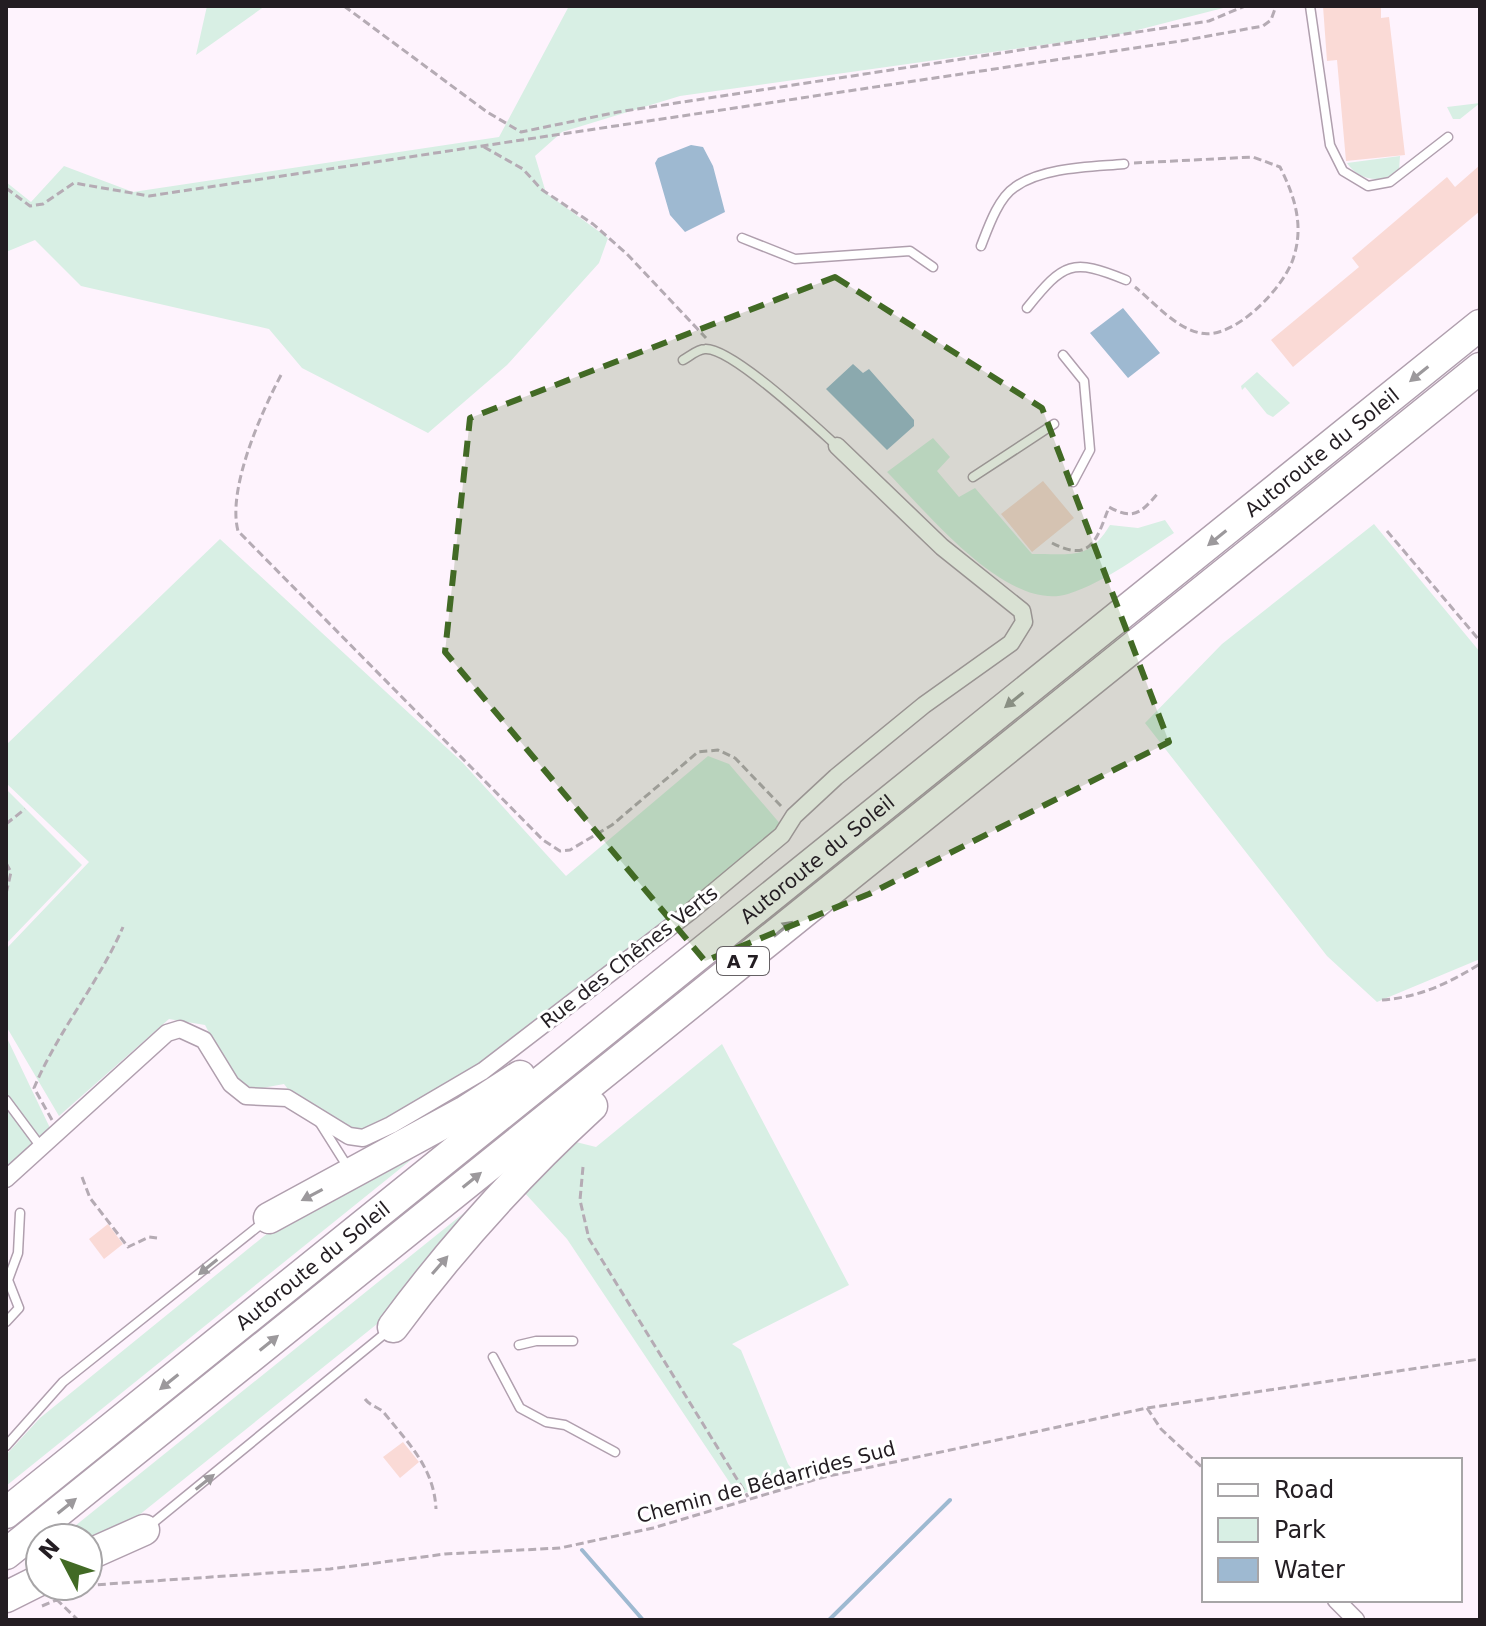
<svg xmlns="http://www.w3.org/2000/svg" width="1486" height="1626" font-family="'DejaVu Sans',sans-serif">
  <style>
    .green { fill: #d8efe4 }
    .water { fill: #9eb9d1 }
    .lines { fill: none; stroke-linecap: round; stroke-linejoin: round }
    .stream { stroke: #9eb9d1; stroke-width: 4 }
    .building { fill: #fadad6 }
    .lane-casing { stroke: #b09fae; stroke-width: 11 }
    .street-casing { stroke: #b09fae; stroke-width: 19 }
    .highway-casing { stroke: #b09fae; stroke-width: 33 }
    .path { stroke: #b5abb4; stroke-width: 3; stroke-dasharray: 8 4; stroke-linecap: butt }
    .lane { stroke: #fff; stroke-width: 8 }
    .street { stroke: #fff; stroke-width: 16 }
    .highway { stroke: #fff; stroke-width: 30 }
    .oneway { fill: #9c999c }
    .marked { fill: #426a25; fill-opacity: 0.2; stroke: #426a25; stroke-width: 6; stroke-dasharray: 16 10; stroke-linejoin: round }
    .labels { text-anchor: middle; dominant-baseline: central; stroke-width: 6; stroke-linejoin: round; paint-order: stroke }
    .shield { fill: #fff; stroke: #656164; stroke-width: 2 }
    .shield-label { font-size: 18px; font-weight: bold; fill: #231d22 }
    .street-label { font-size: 20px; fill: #231d22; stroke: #fff }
  </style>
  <rect width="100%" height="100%" fill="#fef3fd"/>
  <path class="green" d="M 207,6 L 265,6 L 196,55 Z
    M 569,6 L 1231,6 L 1122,34 L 680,96 L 562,132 L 535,156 L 546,193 L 608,238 L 599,263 L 507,365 L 428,433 L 302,368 L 269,329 L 81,286 L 35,240 L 6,252 L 6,182 L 31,202 L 64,166 L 133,192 L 499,137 Z
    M 1480,103 L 1460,119 L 1453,119 L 1447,107 Z
    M 1400,156 L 1399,171 C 1382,184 1359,181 1347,163 Z
    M 1257,372 L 1290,403 L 1273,417 L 1267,414 L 1245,387 L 1242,390 L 1241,386 Z
    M 933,438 L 950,457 L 937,471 L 959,497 L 975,488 L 1032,554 C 1070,553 1088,562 1110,525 L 1138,528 L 1165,520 L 1174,533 C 1141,554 1106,582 1068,594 C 1007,613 926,511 887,472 Z
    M 1374,524 L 1480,652 L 1480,959 L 1377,1002 L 1327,956 L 1145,723 L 1222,644 Z
    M 220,539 L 462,762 L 566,876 L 708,756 L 729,764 L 782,826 L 480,1069 L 351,1141 L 315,1124 L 284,1084 L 257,1089 L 235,1082 L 205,1025 L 169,1019 L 59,1116 L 6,1026 L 6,949 L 89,862 L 6,783 L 6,745 Z
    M 6,789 L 82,865 L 6,944 Z
    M 6,1036 L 50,1128 L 6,1167 Z
    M 722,1044 L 849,1285 L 732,1344 L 741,1350 L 788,1464 L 797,1476 L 738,1495 L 567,1239 L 522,1190 L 576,1142 L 596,1147 Z
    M 437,1139 L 6,1486 L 6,1455 L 40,1418 L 296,1210 Z
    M 490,1192 L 377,1324 L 118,1532 L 88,1548 L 88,1538 L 60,1538 Z"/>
  <path class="water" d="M 691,145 L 703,147 L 713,166 L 725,212 L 685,232 L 670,215 L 655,163 L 658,158 Z
    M 1123,308 L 1160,353 L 1128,378 L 1090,333 Z
    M 853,364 L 863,373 L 869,369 L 914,420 L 914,426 L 887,450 L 826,389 Z"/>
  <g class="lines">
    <path class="stream" d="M 582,1550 L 643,1620
      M 829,1620 L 950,1500"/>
  </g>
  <path class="building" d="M 1323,6 L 1381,6 L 1381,18 L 1389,17 L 1405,155 L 1346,161 L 1337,60 L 1327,61 Z
    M 1480,165 L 1480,211 L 1293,367 L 1271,340 L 1359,267 L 1352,258 L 1447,177 L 1455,187 Z
    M 1043,481 L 1074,518 L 1032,552 L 1001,514 Z
    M 108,1224 L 123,1244 L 104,1259 L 89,1239 Z
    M 403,1442 L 419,1462 L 400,1478 L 383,1457 Z"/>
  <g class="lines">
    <g class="lane-casing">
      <path id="lane" d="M 1310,6 L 1330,145 L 1343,171 L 1368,186 L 1390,182 L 1448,137
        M 742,238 L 795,259 L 910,251 L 933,267
        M 981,246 C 988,228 998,198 1015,187 C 1043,167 1091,167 1124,164
        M 1027,308 C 1064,262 1072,258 1126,280
        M 1063,355 L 1084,381 L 1090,450 L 1073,482
        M 683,360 C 690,356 698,349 705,349 C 731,347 815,426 837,446
        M 973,477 L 1054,424
        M 6,1100 L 41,1147
        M 320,1123 L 349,1169
        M 6,1322 L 19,1308 L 8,1280 L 18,1253 L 20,1213
        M 519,1345 L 536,1341 L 573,1341
        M 493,1357 L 520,1408 L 546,1422 L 565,1425 L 615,1452
        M 6,1446 L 63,1382 L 265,1221
        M 148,1527 L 388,1331"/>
    </g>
    <g class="street-casing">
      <path id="street" d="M 6,1179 L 167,1033 L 180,1029 L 204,1040 L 231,1084 L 246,1096 L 287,1098 L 349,1136 L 363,1138 L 391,1125 L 483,1071 L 691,911 L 782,835 L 794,816 L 836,777 L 924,705 L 1011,643 L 1024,622 L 1022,611 L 942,547 L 837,446
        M 1336,1600 L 1356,1620"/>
    </g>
    <g class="highway-casing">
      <g id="highway">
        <path d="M 269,1218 L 464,1112 L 520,1076"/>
        <path d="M 393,1327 C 452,1247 518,1174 592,1106"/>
        <path id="s1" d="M 6,1513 L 1480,325"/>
        <path d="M 6,1554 L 1480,368"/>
        <path d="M 88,1555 L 144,1530"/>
        <path d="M 6,1597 L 40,1580"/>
      </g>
    </g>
    <path class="path" d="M 344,6 L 487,112 L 521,132 L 618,112 L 1209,21 L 1245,6
      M 484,147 L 523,169 L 541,189 L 593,224 L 627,254 L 706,338
      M 1134,163 L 1253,157 L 1280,167 C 1294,195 1304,224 1294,256 C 1286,286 1234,341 1200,333 C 1174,327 1155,303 1135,287
      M 6,188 L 30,206 L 43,204 L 74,183 L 149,196 L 1181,41 L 1263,26 L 1271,20 L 1276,6
      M 281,375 C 261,413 227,489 238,531 L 543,840 L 560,851 L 570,850 L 612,825 L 698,752 L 718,750 L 735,758 L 782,807
      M 1387,531 L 1480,641
      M 1052,543 C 1092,564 1097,538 1109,507 C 1134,521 1142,512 1158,493
      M 6,824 L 25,809
      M 6,863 L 11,872 L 6,894
      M 1382,1000 C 1420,997 1447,984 1480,964
      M 52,1120 L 34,1088 C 58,1031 98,984 123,927
      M 583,1167 L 580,1200 L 589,1239 L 748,1497
      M 82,1177 L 90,1198 L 128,1247 L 149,1237 L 157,1238
      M 365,1399 C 371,1407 380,1407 385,1414 C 409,1444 434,1468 436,1509
      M 1147,1408 L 1161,1429 L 1204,1469
      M 56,1599 L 78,1620
      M 42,1606 L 93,1585 L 330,1569 L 445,1554 L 560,1548 L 653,1528 L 824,1477 L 1147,1408 L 1480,1359"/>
    <use href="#lane" class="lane"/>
    <use href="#street" class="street"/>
    <use href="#highway" class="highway"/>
  </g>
  <defs><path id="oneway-solid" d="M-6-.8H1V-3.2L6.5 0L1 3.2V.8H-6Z" transform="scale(2)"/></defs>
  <g class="oneway">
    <use href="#oneway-solid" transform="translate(1419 374) rotate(141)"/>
    <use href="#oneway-solid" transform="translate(1217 538) rotate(141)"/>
    <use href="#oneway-solid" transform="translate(1014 700) rotate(141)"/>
    <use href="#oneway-solid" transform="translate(783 929) rotate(-39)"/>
    <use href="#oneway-solid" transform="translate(472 1180) rotate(-39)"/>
    <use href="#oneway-solid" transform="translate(312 1195) rotate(152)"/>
    <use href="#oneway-solid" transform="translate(440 1265) rotate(-49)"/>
    <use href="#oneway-solid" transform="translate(208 1267) rotate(141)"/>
    <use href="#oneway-solid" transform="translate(269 1343) rotate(-39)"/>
    <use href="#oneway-solid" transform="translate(169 1382) rotate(141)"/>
    <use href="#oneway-solid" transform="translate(205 1482) rotate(-39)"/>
    <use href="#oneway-solid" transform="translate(67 1506) rotate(-39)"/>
  </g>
  <path class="marked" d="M 835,277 L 1042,408 L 1169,742 L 869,894 L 705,961 L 445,652 L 470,418 Z"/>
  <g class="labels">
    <rect class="shield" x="717" y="947" width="52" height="28" rx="6"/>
    <g class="shield-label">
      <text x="743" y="961">A 7</text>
    </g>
    <g class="street-label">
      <text stroke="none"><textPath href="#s1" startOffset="1690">Autoroute du Soleil</textPath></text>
      <text stroke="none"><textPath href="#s1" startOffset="1042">Autoroute du Soleil</textPath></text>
      <text transform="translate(629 957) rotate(-38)">Rue des Chênes Verts</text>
      <text stroke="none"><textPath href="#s1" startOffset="394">Autoroute du Soleil</textPath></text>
      <text transform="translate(766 1482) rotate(-15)">Chemin de Bédarrides Sud</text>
    </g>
  </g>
  <rect width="1486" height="1626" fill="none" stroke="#231d22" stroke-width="16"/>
  <rect x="1202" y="1458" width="260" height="144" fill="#ffffff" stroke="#a7a5a7" stroke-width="2"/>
  <rect x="1218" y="1484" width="40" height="12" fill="#ffffff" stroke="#a7a5a7" stroke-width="2"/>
  <text x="1274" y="1498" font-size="24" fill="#231d22">Road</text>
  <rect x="1218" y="1518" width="40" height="24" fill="#d8efe4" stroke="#a7a5a7" stroke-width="2"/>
  <text x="1274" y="1538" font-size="24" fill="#231d22">Park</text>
  <rect x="1218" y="1558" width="40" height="24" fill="#9eb9d1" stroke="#a7a5a7" stroke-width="2"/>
  <text x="1274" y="1578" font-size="24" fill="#231d22">Water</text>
  <g transform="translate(64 1562) rotate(311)"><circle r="38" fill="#ffffff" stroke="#a7a5a7" stroke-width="2"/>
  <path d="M0-6L14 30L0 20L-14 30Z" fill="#426a25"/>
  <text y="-12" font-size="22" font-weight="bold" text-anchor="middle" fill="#231d22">N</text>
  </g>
</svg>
